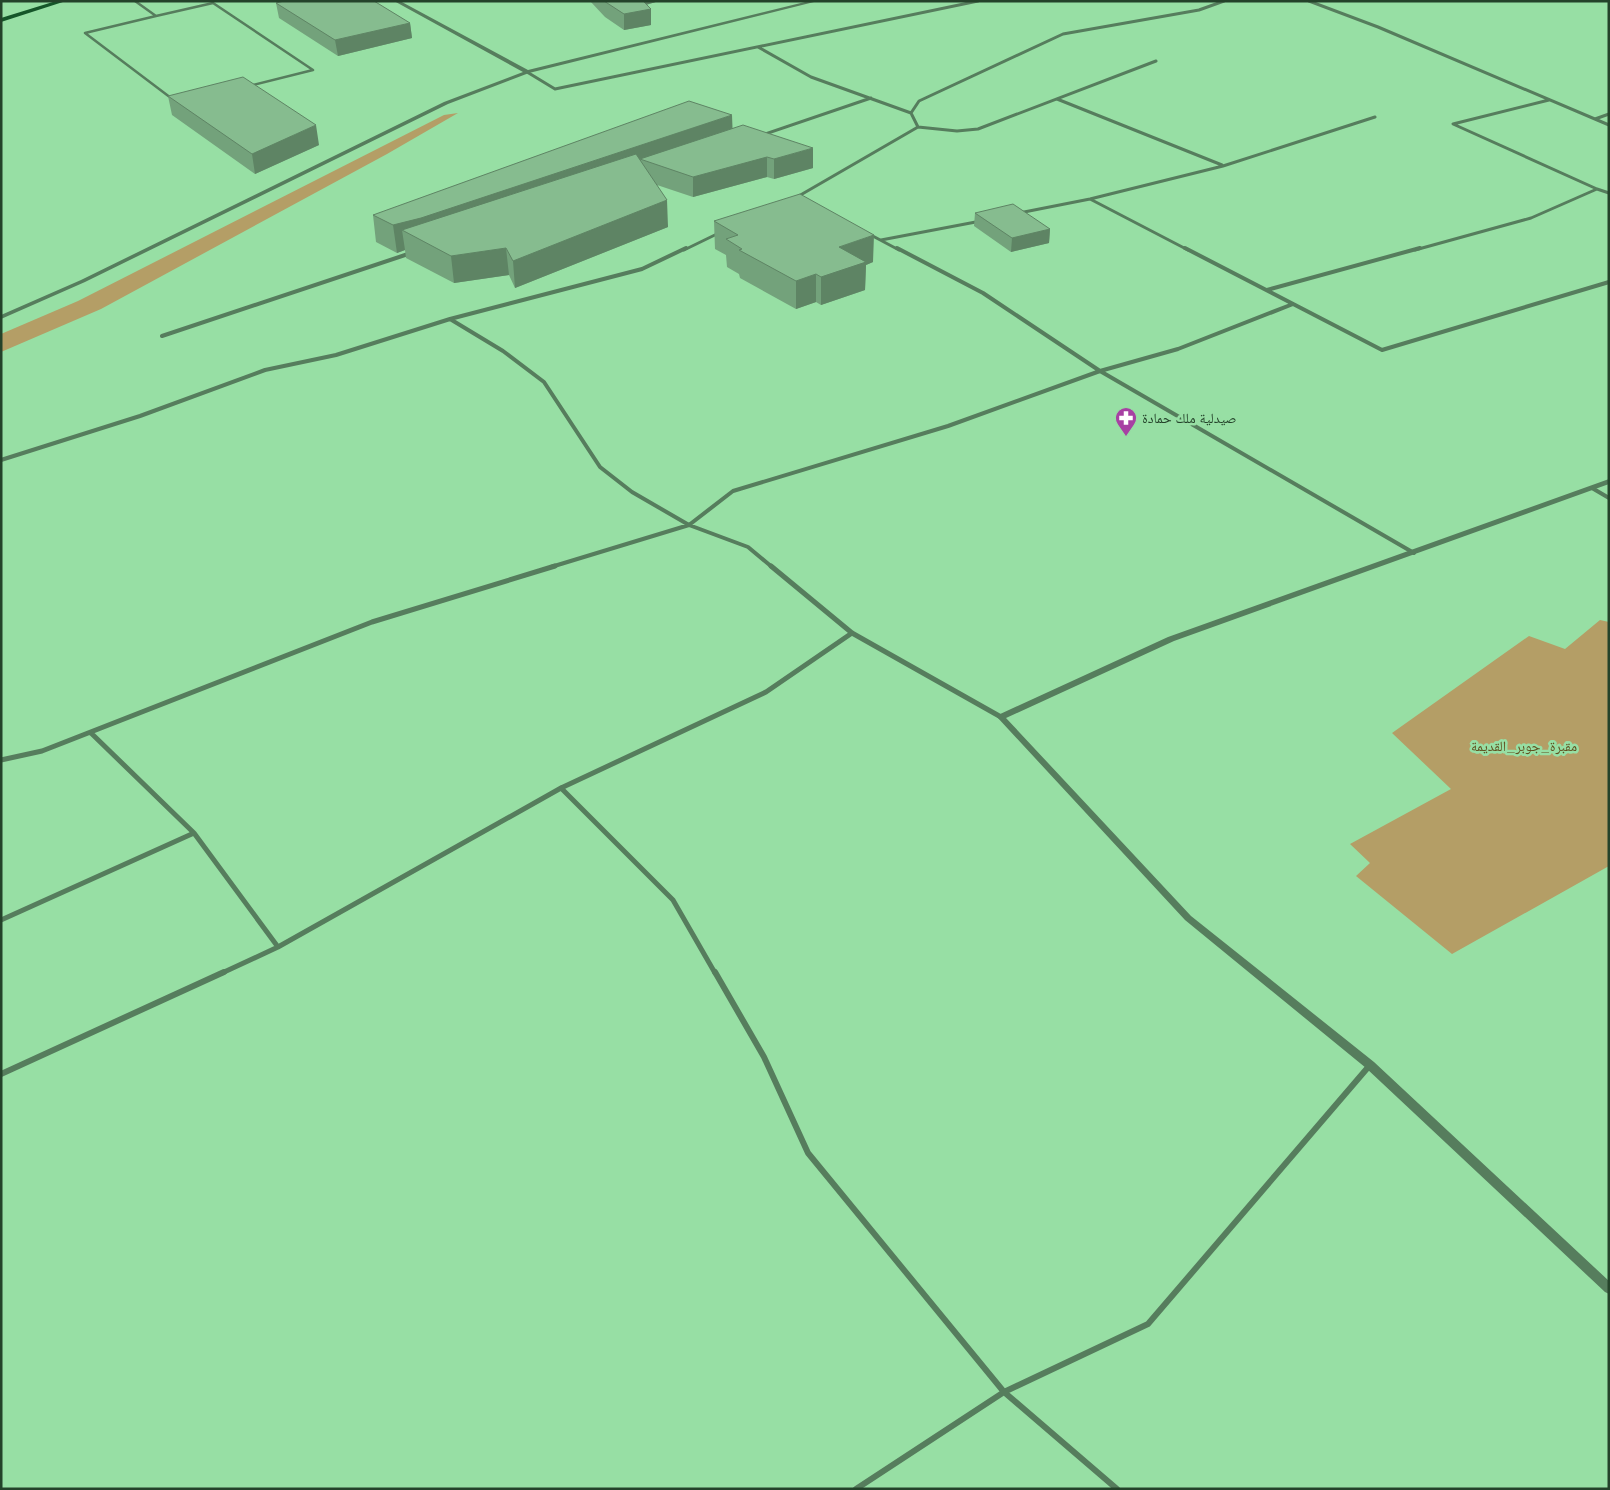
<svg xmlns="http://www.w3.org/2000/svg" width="1610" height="1490" font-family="Quicksand,'Noto Naskh Arabic',sans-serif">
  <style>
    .green { fill: #b49e66 }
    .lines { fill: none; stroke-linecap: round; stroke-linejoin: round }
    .service { stroke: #567d5d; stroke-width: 2.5 }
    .minor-far3 { stroke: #567d5d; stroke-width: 3 }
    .minor-far2 { stroke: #567d5d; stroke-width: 4 }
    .minor-far1 { stroke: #567d5d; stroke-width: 5 }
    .minor { stroke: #567d5d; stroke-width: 6 }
    .tertiary { fill: #567d5d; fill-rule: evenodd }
    .secondary { fill: #155629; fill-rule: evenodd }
    .wall { fill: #73a27b }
    .shaded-wall { fill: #5e8464 }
    .building { fill: #86bc8f; stroke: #5e8464 }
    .labels { text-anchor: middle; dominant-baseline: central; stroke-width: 5; stroke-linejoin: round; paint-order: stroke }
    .poi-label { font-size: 14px; fill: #24422a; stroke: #97dfa4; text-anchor: start }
    .park-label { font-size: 14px; fill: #615020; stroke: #97dfa4 }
  </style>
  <rect width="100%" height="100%" fill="#97dfa4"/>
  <path class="green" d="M 458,113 L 387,154 L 101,309 L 1,352 L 1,334 L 78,301 L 444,115 Z
    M 1600,620 L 1609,622 L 1609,866 L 1452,954 L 1356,876 L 1370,863 L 1350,844 L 1451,789 L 1392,733 L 1529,636 L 1565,649 Z"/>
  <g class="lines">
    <path class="service" d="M 135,1 L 156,16 L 213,3 L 313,70 L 249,86
      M 156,16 L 85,33 L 171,98"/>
    <path class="minor-far3" d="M 1309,1 L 1378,27 L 1609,125
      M 758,47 L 811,77 L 911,113
      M 527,72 L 555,89 L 978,1
      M 1057,99 L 1222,165
      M 1549,100 L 1453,124 L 1597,189
      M 1595,119 L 1609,114
      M 918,127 L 957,131 L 978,129 L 1156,61
      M 762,135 L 871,98
      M 797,197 L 918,127 L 911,113 L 919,101 L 1063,34 L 1199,10 L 1224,1
      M 1090,199 L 1188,250
      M 1019,213 L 1090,199 L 1223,166 L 1375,117
      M 869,234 L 899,250
      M 881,240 L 981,221
      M 684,250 L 721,232
      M 1415,250 L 1531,218 L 1597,189 L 1609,193"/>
    <path class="minor-far2" d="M 897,248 L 983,293 L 1100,371 L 1414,553
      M 1185,248 L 1382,350 L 1609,282
      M 1267,290 L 1420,248
      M 450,319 L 503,351 L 544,382 L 600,467 L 632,492 L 689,525 L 748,547 L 772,567
      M 162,336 L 411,253
      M 1,460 L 140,416 L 265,370 L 336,355 L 450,319 L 642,269 L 686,248
      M 1592,488 L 1609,498
      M 551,567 L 689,525 L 733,491 L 948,426 L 1100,371 L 1178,349 L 1293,304"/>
    <path class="minor-far1" d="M 771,566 L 852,633 L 1001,717
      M 91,733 L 194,833 L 278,947
      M 1,760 L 42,751 L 372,622 L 555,566
      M 561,788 L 673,900 L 715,973
      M 1,920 L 194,833
      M 222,973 L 278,947 L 561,788 L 766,692 L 852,633"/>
    <path class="minor" d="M 715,972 L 764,1057 L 808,1153 L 1004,1392 L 1148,1324 L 1370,1065
      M 1,1074 L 224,972
      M 856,1489 L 1004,1392 L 1117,1489"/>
    <path class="tertiary" d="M 394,1 L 400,1 L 528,70 L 809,1 L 818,1 L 529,73 L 448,104 L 85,282 L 1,319 L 1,315 L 81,280 L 444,102 L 523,72 Z
      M 1609,479 L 1609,484 L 1174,641 L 1006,718 L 1191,916 L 1374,1062 L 1609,1281 L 1609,1294 L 1605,1292 L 1366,1068 L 1185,920 L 997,717 L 998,715 L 1168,637 Z"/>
    <path class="secondary" d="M 56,1 L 66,1 L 1,22 L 1,18 Z"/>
  </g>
  <path class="wall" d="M 590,1 L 659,1 L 646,5 L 651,9 L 651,25 L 624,30 L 605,17 Z
    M 276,3 L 410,23 L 412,38 L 338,56 L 279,18 Z
    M 168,96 L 319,145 L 255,174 L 172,115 Z
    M 733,128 L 813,168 L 774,179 L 767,177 L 693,197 L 657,185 L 668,227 L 515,288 L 509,275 L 454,283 L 406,258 L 405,250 L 397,253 L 376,242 L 373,215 Z
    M 975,213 L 1050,229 L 1049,243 L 1011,252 L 974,226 Z
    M 714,221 L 873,262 L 866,265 L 865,290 L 821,305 L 816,302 L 796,309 L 740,278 L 739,274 L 727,267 L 726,255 L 715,249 Z"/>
  <path class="shaded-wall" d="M 634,1 L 659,1 L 635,8 Z
    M 651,9 L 651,25 L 624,30 L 624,14 Z
    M 410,23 L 412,38 L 338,56 L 335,40 Z
    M 732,115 L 733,141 L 640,159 L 402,230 L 405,250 L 397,253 L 393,225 Z
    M 316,125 L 319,145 L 255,174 L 252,154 Z
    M 813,148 L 813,168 L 774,179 L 774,159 Z
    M 767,157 L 767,177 L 693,197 L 693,177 Z
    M 667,200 L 668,227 L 515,288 L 513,261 Z
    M 1050,229 L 1049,243 L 1011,252 L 1012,238 Z
    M 874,235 L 873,262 L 866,265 L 865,290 L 821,305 L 821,277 L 839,247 Z
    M 506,248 L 509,275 L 454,283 L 451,256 Z
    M 816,274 L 816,302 L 796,309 L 796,281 Z"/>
  <path class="building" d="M 284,1 L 374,1 L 410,23 L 335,40 L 276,3 Z
    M 604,1 L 643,1 L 651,9 L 624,14 Z
    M 243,77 L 316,125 L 252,154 L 168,96 Z
    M 689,101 L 732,115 L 421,218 L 393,225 L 373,215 Z
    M 743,125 L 813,148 L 774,159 L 767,157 L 693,177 L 640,159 Z
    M 636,154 L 667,200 L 513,261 L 506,248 L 451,256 L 402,230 Z
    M 800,194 L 874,235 L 839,247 L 866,262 L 821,277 L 816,274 L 796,281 L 739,250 L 742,249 L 726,239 L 738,235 L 714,221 Z
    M 1013,204 L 1050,229 L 1012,238 L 975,213 Z"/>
  <defs>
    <g id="pharmacy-pin" transform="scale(1.125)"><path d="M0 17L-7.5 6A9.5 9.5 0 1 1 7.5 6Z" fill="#a740a3" stroke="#97dfa4"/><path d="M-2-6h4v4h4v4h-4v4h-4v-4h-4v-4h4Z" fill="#fff"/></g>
  </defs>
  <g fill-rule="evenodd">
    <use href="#pharmacy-pin" x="1126" y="418"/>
  </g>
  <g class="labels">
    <g class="poi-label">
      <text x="1142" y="418">صيدلية ملك حمادة</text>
    </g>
    <g class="park-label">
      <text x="1524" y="746">مقبرة_جوبر_القديمة</text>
    </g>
  </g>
  <rect width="1610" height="1490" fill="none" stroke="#24422a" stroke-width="5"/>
</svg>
